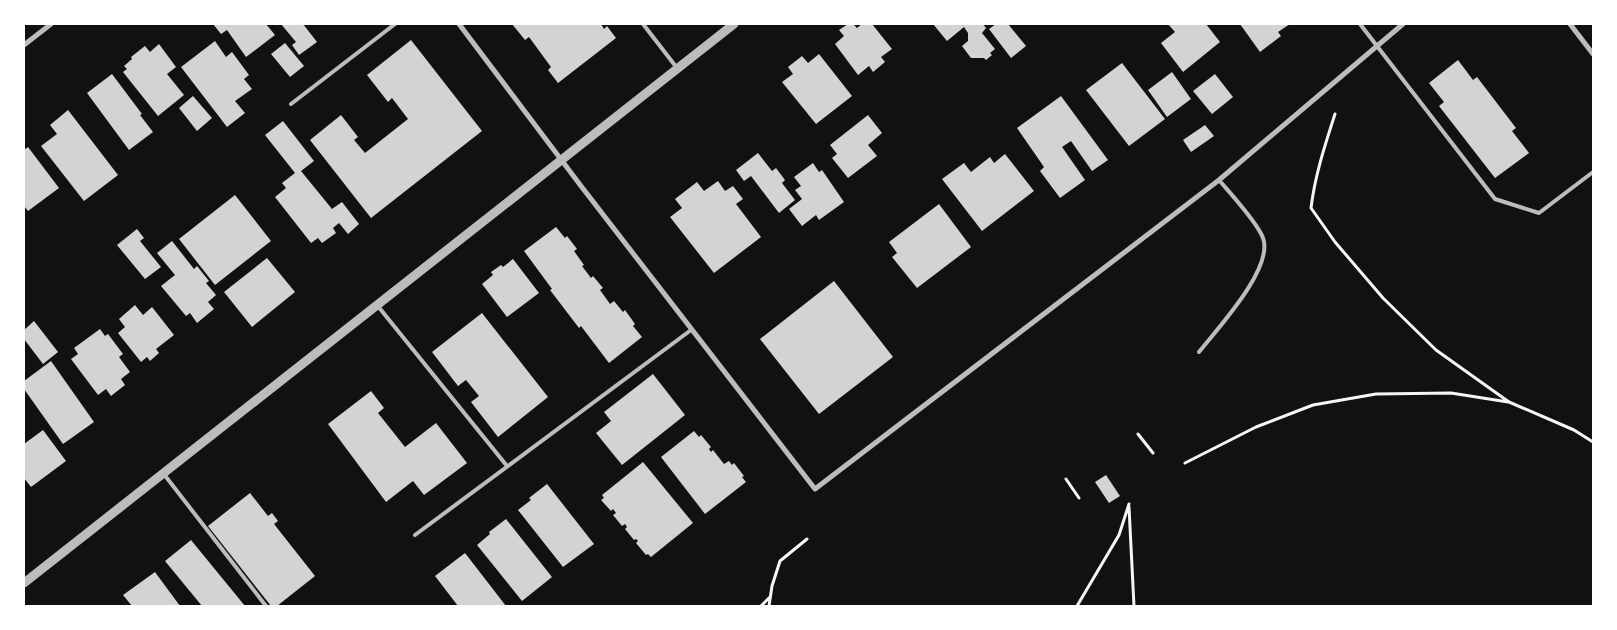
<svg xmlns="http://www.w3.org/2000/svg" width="1617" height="630" font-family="Quicksand,sans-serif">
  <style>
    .building { fill: #d3d3d3 }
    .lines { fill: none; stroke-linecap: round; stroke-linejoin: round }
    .path { stroke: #f5f5f5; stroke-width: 3 }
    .service { stroke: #bcbcbc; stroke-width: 4 }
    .minor { stroke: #bcbcbc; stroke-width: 5 }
    .tertiary { stroke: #bcbcbc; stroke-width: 9 }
  </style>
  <rect width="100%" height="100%" fill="#111"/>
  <path class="building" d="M 213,24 L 266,24 L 275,35 L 246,57 L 227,30 L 221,34 Z
    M 281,24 L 303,24 L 317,42 L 299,55 L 292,45 L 296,42 Z
    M 512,24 L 601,24 L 604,29 L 607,26 L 616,38 L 558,83 L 548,70 L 551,67 L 529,37 L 525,40 Z
    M 848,24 L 853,24 L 857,28 L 862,24 L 872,24 L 892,49 L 881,57 L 885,62 L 873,72 L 869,66 L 858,75 L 835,44 L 844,36 L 839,30 Z
    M 933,24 L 983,24 L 986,28 L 982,33 L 995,49 L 990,53 L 992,55 L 986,60 L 984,58 L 971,58 L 962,46 L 968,41 L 968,33 L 964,27 L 947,41 Z
    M 996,24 L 1008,24 L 1026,46 L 1011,58 L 989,29 Z
    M 1168,24 L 1206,24 L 1220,42 L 1183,72 L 1161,43 L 1175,32 Z
    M 1240,24 L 1290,24 L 1278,32 L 1281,36 L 1260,52 Z
    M 411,40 L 482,131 L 371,218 L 310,140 L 341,115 L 358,137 L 354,140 L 365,153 L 408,119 L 392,98 L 388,102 L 367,75 Z
    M 215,41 L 226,57 L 232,52 L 249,75 L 244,79 L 252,89 L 235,101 L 245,113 L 227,127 L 181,67 Z
    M 285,43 L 304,66 L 290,77 L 271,54 Z
    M 159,44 L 176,67 L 167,74 L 184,95 L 158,116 L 123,72 L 127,69 L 124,66 L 132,59 L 131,57 L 145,46 L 150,52 Z
    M 819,54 L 852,96 L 816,124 L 782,82 L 793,74 L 788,67 L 802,56 L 808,63 Z
    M 1458,60 L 1473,80 L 1477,77 L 1516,128 L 1512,131 L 1529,153 L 1495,178 L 1439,106 L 1444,102 L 1429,83 Z
    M 1122,63 L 1165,119 L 1129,146 L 1086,90 Z
    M 1172,72 L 1191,99 L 1167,117 L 1148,90 Z
    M 112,74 L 142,114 L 140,115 L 153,132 L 129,150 L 87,93 Z
    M 1215,74 L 1233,97 L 1212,114 L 1193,91 Z
    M 193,96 L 212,118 L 197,131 L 179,108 Z
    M 1061,96 L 1108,160 L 1092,171 L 1071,141 L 1062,147 L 1085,180 L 1060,198 L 1040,171 L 1044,167 L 1017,128 Z
    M 68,110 L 118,175 L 84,201 L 41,146 L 57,134 L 50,125 Z
    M 868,115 L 882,133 L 868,145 L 877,156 L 848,178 L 832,158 L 837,154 L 830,145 Z
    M 283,121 L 314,161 L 301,171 L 332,209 L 342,202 L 359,224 L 348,234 L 339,223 L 333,228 L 336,233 L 322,243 L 318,238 L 311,243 L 275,197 L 286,188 L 282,183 L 295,173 L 265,135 Z
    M 1205,125 L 1214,136 L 1191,152 L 1183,140 Z
    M 28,147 L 59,188 L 28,211 L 24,206 L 24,150 Z
    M 758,153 L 772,171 L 776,168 L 785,180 L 782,183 L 795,200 L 779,213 L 751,176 L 744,181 L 736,170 Z
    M 1005,154 L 1034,191 L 982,231 L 942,179 L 964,163 L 971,172 L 990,157 L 994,163 Z
    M 813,163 L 819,172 L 822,170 L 844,202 L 819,220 L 816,215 L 802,226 L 789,209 L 802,199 L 795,190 L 801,186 L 794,177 Z
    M 718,181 L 725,191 L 733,186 L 743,199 L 736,204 L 761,237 L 714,273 L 670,217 L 682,208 L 675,199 L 697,182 L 704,191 Z
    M 235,195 L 271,241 L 215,285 L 179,239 Z
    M 939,204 L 971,247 L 917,288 L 892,257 L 897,253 L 889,242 Z
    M 556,227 L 565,238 L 567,236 L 577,249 L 574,251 L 584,265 L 582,266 L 591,278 L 593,276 L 603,288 L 600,290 L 610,304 L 614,301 L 623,312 L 625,310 L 635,324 L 633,326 L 642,337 L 609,363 L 581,326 L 579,328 L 550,290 L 552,289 L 524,251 Z
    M 137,229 L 144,238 L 140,241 L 161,267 L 145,279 L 117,245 Z
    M 172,241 L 194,269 L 197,266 L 209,281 L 206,283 L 216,295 L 208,302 L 214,309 L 197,323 L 190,313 L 186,316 L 161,286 L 175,275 L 157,253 Z
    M 267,258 L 295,292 L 252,327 L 224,292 Z
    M 513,259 L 539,293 L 507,317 L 482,284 L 493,275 L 491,272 L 501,265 L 503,267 Z
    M 834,281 L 893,357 L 819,414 L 760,339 Z
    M 135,305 L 143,315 L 152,307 L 174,335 L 156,349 L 159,353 L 150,361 L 147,357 L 141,362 L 118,333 L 125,327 L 119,319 Z
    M 482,313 L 548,397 L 498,437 L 471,402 L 479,396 L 466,380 L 458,386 L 432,352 Z
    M 34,321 L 58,352 L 43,364 L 24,339 L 24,330 Z
    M 100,329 L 105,336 L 108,334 L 123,354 L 119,357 L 130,372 L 121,379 L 125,385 L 111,396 L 106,389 L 98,395 L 71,359 L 78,354 L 74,348 Z
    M 51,361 L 94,422 L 63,444 L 24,389 L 24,381 Z
    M 653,374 L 685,415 L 622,465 L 596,433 L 611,421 L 604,412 Z
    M 371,391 L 384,408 L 378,413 L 405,447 L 436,423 L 467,463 L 424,495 L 413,481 L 386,502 L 328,424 Z
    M 43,430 L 66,461 L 31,487 L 24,478 L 24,444 Z
    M 694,431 L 699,437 L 701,435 L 711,447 L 709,449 L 711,452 L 713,450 L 724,464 L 729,461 L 732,465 L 734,463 L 744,476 L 742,477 L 746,482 L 705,514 L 661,457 Z
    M 643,462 L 693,523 L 651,557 L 648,554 L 646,555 L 636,543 L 638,541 L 636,539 L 634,540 L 625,529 L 627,527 L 625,524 L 622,526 L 613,515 L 616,513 L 613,509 L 611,511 L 601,500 L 604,498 L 602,495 Z
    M 1106,475 L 1120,496 L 1109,503 L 1095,482 Z
    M 547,484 L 594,544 L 563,567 L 518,510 L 531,500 L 529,498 Z
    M 250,493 L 268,516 L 272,513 L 278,521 L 274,524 L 315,576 L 277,606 L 271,606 L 208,526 Z
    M 506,519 L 552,577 L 522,601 L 477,545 L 490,534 L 489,532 Z
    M 191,540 L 245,606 L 202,606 L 165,561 Z
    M 465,553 L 506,606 L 458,606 L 435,576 Z
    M 155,572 L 180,606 L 132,606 L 123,595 Z"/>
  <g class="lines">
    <path class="path" d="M 1335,114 C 1325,145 1315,175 1311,208 L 1335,242 L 1383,298 L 1436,350 L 1509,402 L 1574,430 L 1593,442
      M 1138,434 L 1153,453
      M 1185,463 L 1256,427 L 1313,405 L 1376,394 L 1451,393 L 1508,402
      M 1066,479 L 1079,498
      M 1129,507 L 1134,606
      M 761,606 L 770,597
      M 769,606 L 772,586 L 780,561 L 807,539
      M 1077,606 L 1119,535 L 1129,504"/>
    <path class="service" d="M 643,24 L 677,68
      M 1360,24 L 1495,199 L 1539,213 L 1593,172
      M 291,104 L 395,24
      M 377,305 L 507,466
      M 1199,352 C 1218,328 1274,268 1263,238 C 1258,223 1230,193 1219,180
      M 163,473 L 266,606
      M 415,535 L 691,330"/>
    <path class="minor" d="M 459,24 L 581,186 L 815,489 L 1219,180 L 1403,24
      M 1570,24 L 1593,54
      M 24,45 L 51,24"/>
    <path class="tertiary" d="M 24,583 L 734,24"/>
  </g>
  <rect width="1617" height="630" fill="none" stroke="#ffffff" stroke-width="50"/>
</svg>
